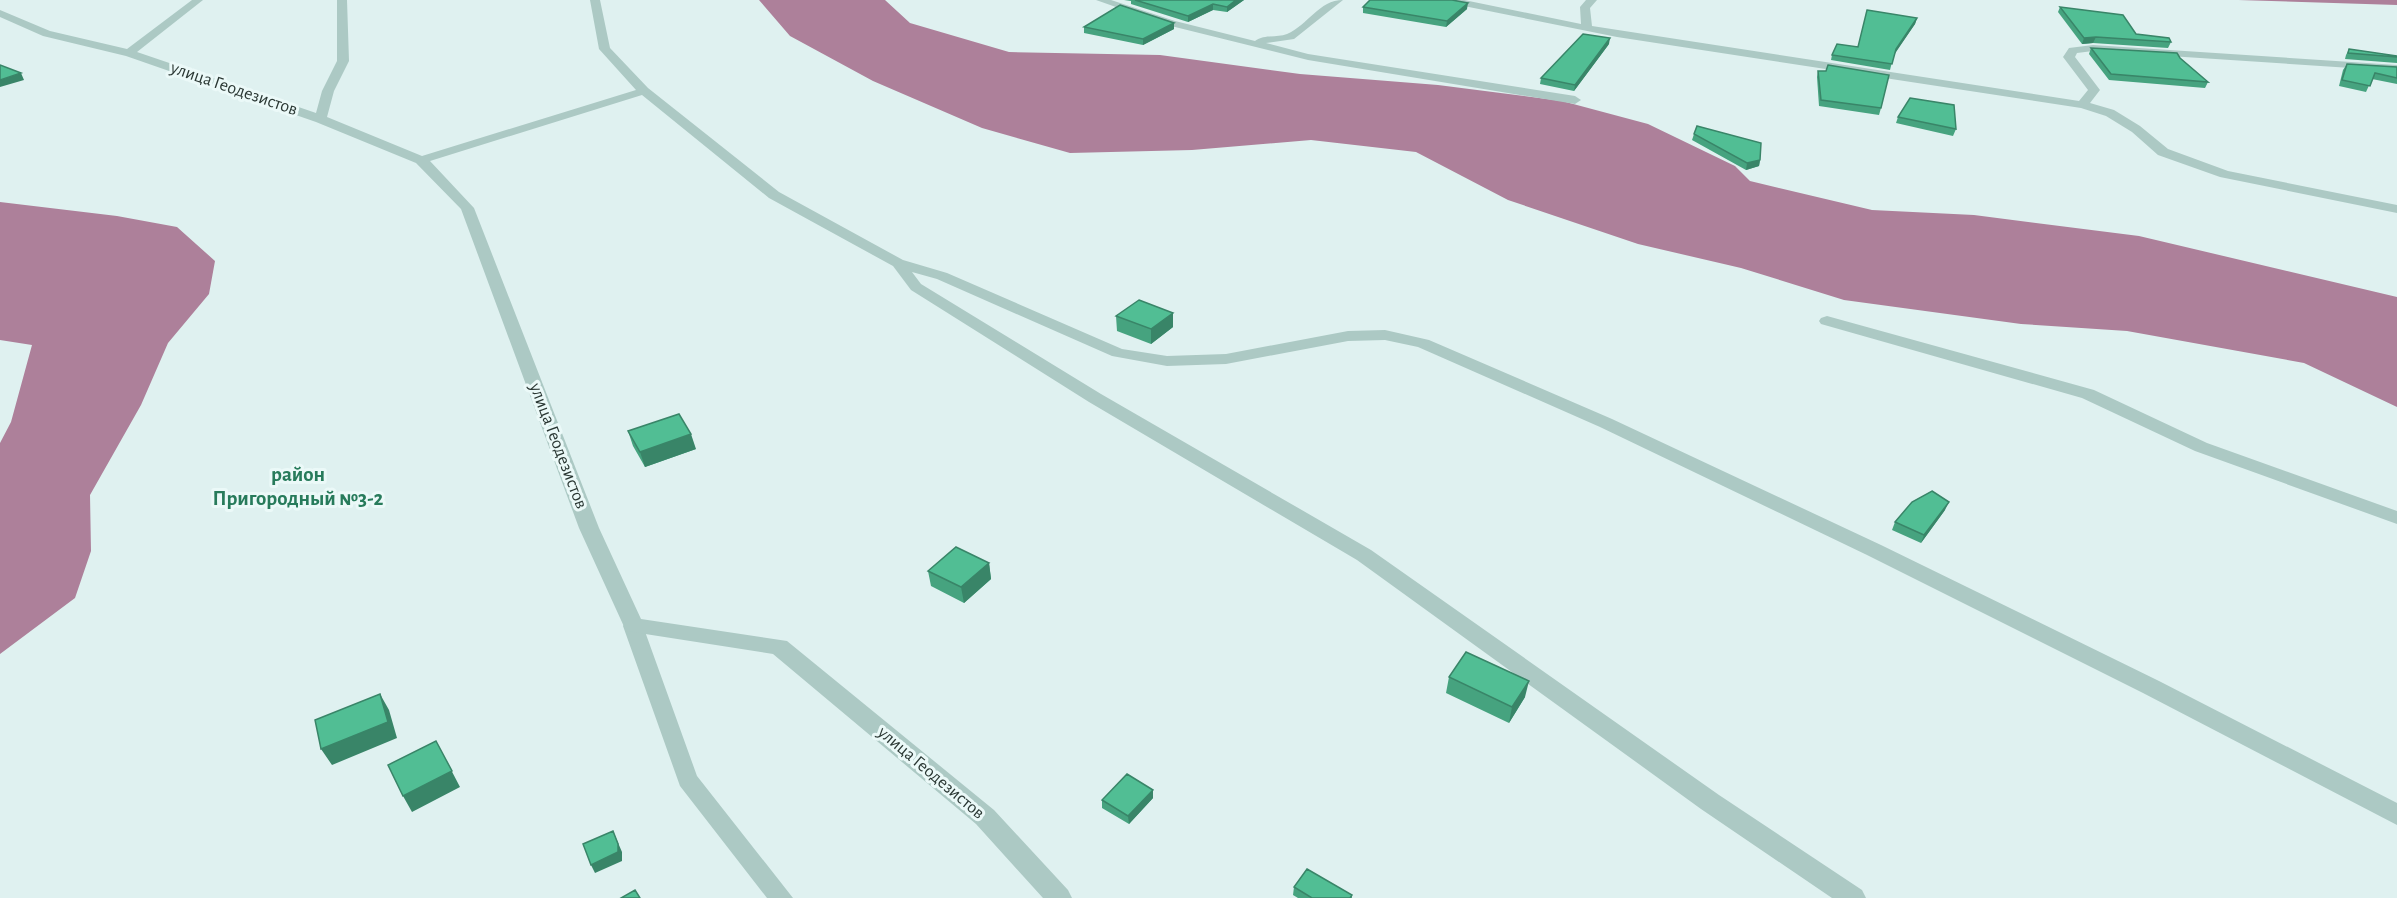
<svg xmlns="http://www.w3.org/2000/svg" width="2397" height="898" font-family="'Alegreya Sans',sans-serif">
  <style>
    .water { fill: #ad809a }
    .lines { fill: none; stroke-linecap: round; stroke-linejoin: round }
    .lane { fill: #acc9c4; fill-rule: evenodd }
    .street { fill: #acc9c4; fill-rule: evenodd }
    .wall { fill: #46a37f }
    .shaded-wall { fill: #398568 }
    .building { fill: #51be94; stroke: #398568; stroke-width: 1.5 }
    .labels { text-anchor: middle; dominant-baseline: central; stroke-width: 6; stroke-linejoin: round; paint-order: stroke }
    .street-label { font-size: 18px; fill: #2a3733; stroke: #ebf9f8 }
    .quarter-label { font-size: 21px; font-weight: bold; fill: #277b5b; stroke: #ebf9f8 }
  </style>
  <rect width="100%" height="100%" fill="#dff1f0"/>
  <path class="water" d="M 759,0 L 885,0 L 910,23 L 1009,52 L 1160,55 L 1300,74 L 1438,85 L 1562,101 L 1648,124 L 1735,166 L 1750,181 L 1872,210 L 1974,215 L 2139,236 L 2397,297 L 2397,407 L 2304,363 L 2127,331 L 2021,324 L 1844,300 L 1741,268 L 1638,244 L 1508,200 L 1416,152 L 1311,140 L 1192,150 L 1070,153 L 982,128 L 873,81 L 790,36 Z
    M 2238,0 L 2397,0 L 2397,5 Z
    M 0,202 L 117,216 L 177,227 L 215,261 L 209,294 L 168,343 L 141,405 L 90,495 L 91,551 L 75,598 L 0,654 L 0,443 L 11,422 L 32,345 L 0,340 Z"/>
  <g class="lines">
    <path class="lane" d="M 633,619 L 640,621 L 643,626 L 697,776 L 793,898 L 767,898 L 680,786 L 623,626 L 626,621 Z"/>
    <path class="street" d="M 192,0 L 203,0 L 137,52 L 316,113 L 322,91 L 337,61 L 337,0 L 347,0 L 349,61 L 334,91 L 327,117 L 422,156 L 636,90 L 599,49 L 590,0 L 600,0 L 610,48 L 648,88 L 779,192 L 903,260 L 947,273 L 1122,349 L 1167,356 L 1226,354 L 1348,331 L 1385,330 L 1429,340 L 1612,419 L 1881,545 L 2159,681 L 2397,803 L 2397,825 L 2143,693 L 1867,555 L 1600,427 L 1418,347 L 1385,340 L 1348,341 L 1226,364 L 1167,366 L 1112,356 L 937,279 L 912,272 L 921,284 L 1101,394 L 1371,550 L 1719,795 L 1862,890 L 1866,898 L 1832,898 L 1701,809 L 1357,560 L 1089,402 L 911,290 L 893,266 L 769,198 L 642,95 L 430,161 L 474,208 L 599,528 L 641,619 L 787,641 L 994,810 L 1068,890 L 1072,898 L 1043,898 L 976,824 L 773,654 L 626,631 L 579,528 L 461,209 L 416,163 L 316,122 L 126,56 L 43,36 L 0,17 L 0,10 L 50,31 L 127,49 Z
      M 1096,0 L 1111,0 L 1175,21 L 1255,41 C 1264,34 1277,38 1287,34 C 1308,25 1319,0 1343,0 L 1294,39 L 1266,43 L 1308,54 L 1575,96 L 1581,100 L 1575,104 L 1308,60 L 1167,25 Z
      M 1444,0 L 1464,0 L 1581,24 L 1580,7 L 1586,0 L 1597,0 L 1590,8 L 1592,26 L 2079,101 L 2088,90 L 2063,57 L 2069,48 L 2093,45 L 2397,65 L 2397,71 L 2093,51 L 2077,53 L 2075,57 L 2100,90 L 2090,103 L 2114,110 L 2140,126 L 2168,149 L 2228,171 L 2397,205 L 2397,213 L 2220,177 L 2158,155 L 2132,132 L 2106,116 L 2081,108 L 1617,37 L 1449,3 Z
      M 1827,316 L 2094,390 L 2207,443 L 2397,511 L 2397,524 L 2195,451 L 2082,398 L 1821,324 L 1819,321 L 1821,318 Z"/>
  </g>
  <path class="wall" d="M 1124,0 L 1244,0 L 1227,12 L 1213,10 L 1188,22 L 1131,4 L 1131,1 Z
    M 1363,7 L 1467,9 L 1446,27 L 1363,13 Z
    M 2060,7 L 2136,34 L 2171,42 L 2168,48 L 2093,43 L 2082,44 L 2058,12 Z
    M 1917,18 L 1915,24 L 1894,54 L 1890,70 L 1831,60 L 1832,55 L 1858,47 Z
    M 1174,23 L 1174,29 L 1143,45 L 1084,33 L 1084,27 Z
    M 1609,44 L 1574,91 L 1540,84 L 1541,78 Z
    M 2091,48 L 2208,82 L 2205,88 L 2109,80 L 2089,54 Z
    M 2349,49 L 2397,56 L 2397,63 L 2345,59 L 2346,55 Z
    M 2347,64 L 2397,67 L 2397,84 L 2372,79 L 2366,92 L 2339,86 L 2343,70 Z
    M 1818,71 L 1881,108 L 1879,115 L 1819,106 L 1817,77 Z
    M 1898,117 L 1956,129 L 1953,136 L 1896,123 Z
    M 1694,134 L 1760,160 L 1759,166 L 1746,170 L 1692,140 Z
    M 1173,313 L 1173,327 L 1151,344 L 1117,331 L 1116,316 Z
    M 628,431 L 696,449 L 645,467 L 633,446 Z
    M 1945,510 L 1921,543 L 1892,530 L 1895,522 Z
    M 989,563 L 991,579 L 964,603 L 931,586 L 928,571 Z
    M 1449,677 L 1525,697 L 1509,723 L 1446,693 Z
    M 1153,790 L 1153,798 L 1129,824 L 1102,808 L 1102,800 Z
    M 1294,887 L 1352,895 L 1352,898 L 1298,898 L 1293,895 Z"/>
  <path class="shaded-wall" d="M 1236,0 L 1244,0 L 1227,12 L 1227,7 Z
    M 1468,3 L 1467,9 L 1446,27 L 1447,21 Z
    M 1213,4 L 1213,10 L 1188,22 L 1188,16 Z
    M 1917,18 L 1915,24 L 1894,55 L 1896,49 Z
    M 1174,23 L 1174,29 L 1143,45 L 1143,39 Z
    M 2096,37 L 2093,43 L 2082,44 L 2084,38 Z
    M 1610,38 L 1609,44 L 1574,91 L 1575,85 Z
    M 21,73 L 24,80 L 0,87 L 0,80 Z
    M 1760,160 L 1759,166 L 1746,170 L 1747,163 Z
    M 1173,313 L 1173,327 L 1151,344 L 1151,329 Z
    M 691,434 L 696,449 L 645,467 L 640,452 Z
    M 1949,502 L 1945,510 L 1921,543 L 1924,535 Z
    M 989,563 L 991,579 L 964,603 L 961,587 Z
    M 1529,681 L 1525,697 L 1509,723 L 1512,707 Z
    M 380,694 L 389,710 L 397,738 L 332,765 L 321,749 Z
    M 436,741 L 460,787 L 412,812 L 403,796 Z
    M 1153,790 L 1153,798 L 1129,824 L 1128,816 Z
    M 613,831 L 622,852 L 622,861 L 595,873 L 591,865 Z"/>
  <path class="building" d="M 1135,0 L 1236,0 L 1227,7 L 1213,4 L 1188,16 Z
    M 1370,0 L 1452,0 L 1468,3 L 1447,21 L 1363,7 Z
    M 1120,5 L 1174,23 L 1143,39 L 1084,27 Z
    M 2060,7 L 2123,15 L 2136,34 L 2169,38 L 2171,42 L 2096,37 L 2084,38 Z
    M 1867,10 L 1917,18 L 1896,49 L 1892,64 L 1832,55 L 1837,44 L 1858,47 Z
    M 1583,34 L 1610,38 L 1575,85 L 1541,78 Z
    M 2091,48 L 2177,53 L 2180,58 L 2208,82 L 2111,74 Z
    M 2349,49 L 2397,56 L 2397,57 L 2348,53 Z
    M 2347,64 L 2397,67 L 2397,78 L 2375,73 L 2370,86 L 2342,80 Z
    M 0,65 L 21,73 L 0,80 Z
    M 1828,65 L 1889,75 L 1881,108 L 1821,100 L 1818,71 L 1826,71 Z
    M 1910,98 L 1954,105 L 1956,129 L 1898,117 Z
    M 1697,126 L 1761,143 L 1760,160 L 1747,163 L 1694,134 Z
    M 1139,300 L 1173,313 L 1151,329 L 1116,316 Z
    M 679,414 L 691,434 L 640,452 L 628,431 Z
    M 1932,491 L 1949,502 L 1924,535 L 1895,522 L 1912,502 Z
    M 956,547 L 989,563 L 961,587 L 928,571 Z
    M 1466,652 L 1529,681 L 1512,707 L 1449,677 Z
    M 380,694 L 388,722 L 321,749 L 315,720 Z
    M 436,741 L 452,771 L 403,796 L 388,765 Z
    M 1127,774 L 1153,790 L 1128,816 L 1102,800 Z
    M 613,831 L 618,844 L 618,852 L 591,865 L 583,844 Z
    M 1307,869 L 1352,895 L 1350,898 L 1312,898 L 1294,887 Z
    M 635,890 L 640,898 L 621,898 Z"/>
  <g class="labels">
    <g class="street-label">
      <text transform="translate(234 89) rotate(19)">улица Геодезистов</text>
      <text transform="translate(558 446) rotate(69)">улица Геодезистов</text>
      <text transform="translate(931 773) rotate(40)">улица Геодезистов</text>
    </g>
    <g class="quarter-label">
      <text x="298" y="474">район<tspan x="298" dy="24">Пригородный №3-2</tspan></text>
    </g>
  </g>
</svg>
